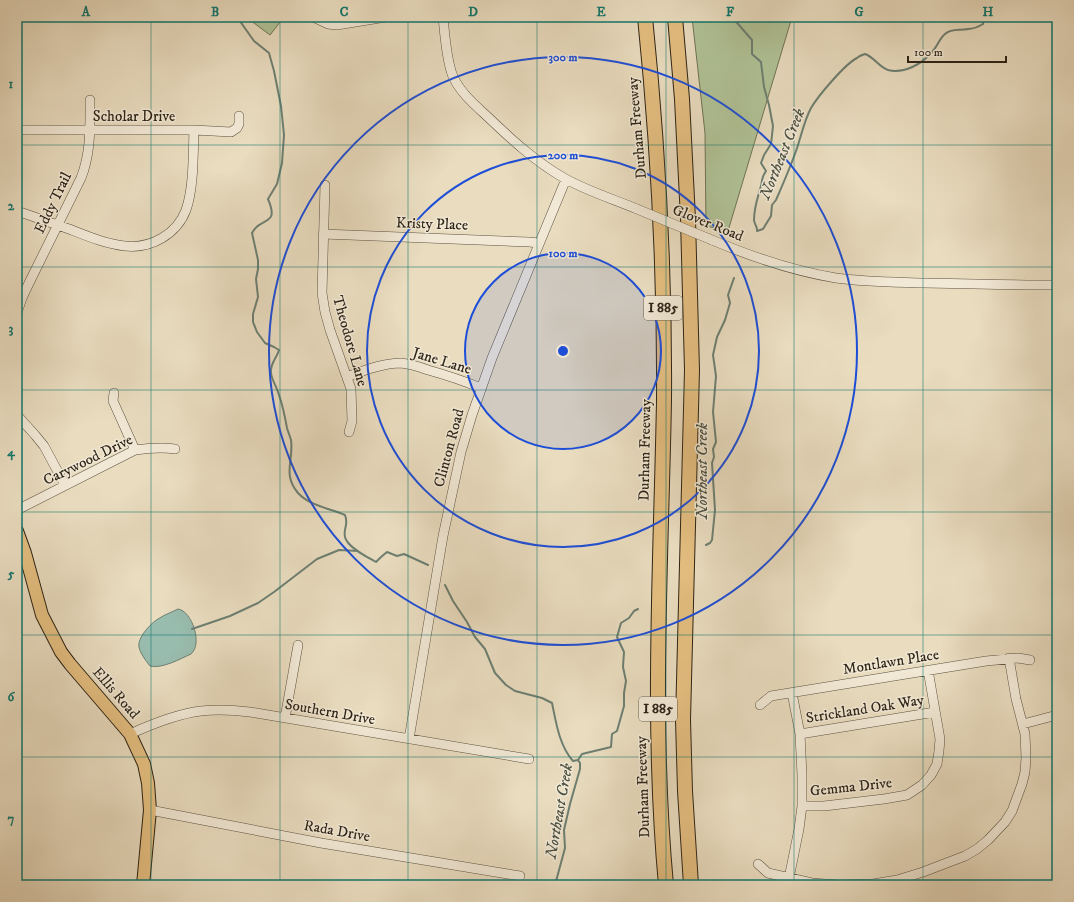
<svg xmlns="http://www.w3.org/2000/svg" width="1074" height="902" font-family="'IM FELL DW Pica',serif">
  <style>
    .green { fill: #b0c296; stroke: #6e7356 }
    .water { fill: #98bcae; stroke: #6d7f72 }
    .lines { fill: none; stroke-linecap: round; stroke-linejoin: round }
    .stream { stroke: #6d7f72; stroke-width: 2 }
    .minor-casing { stroke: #5c5241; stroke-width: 10 }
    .major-casing { stroke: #2d2417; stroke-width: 14 }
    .highway-casing { stroke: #2d2417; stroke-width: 16 }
    .minor { stroke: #f1e8d5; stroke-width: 9 }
    .major { stroke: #e4be80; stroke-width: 12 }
    .highway { stroke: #e4be80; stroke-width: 14 }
    .minor-bridge-casing { stroke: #5c5241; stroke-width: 10; stroke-linecap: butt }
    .minor-bridge { stroke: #f1e8d5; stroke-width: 9 }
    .grid { fill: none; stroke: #0f766e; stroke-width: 1; stroke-opacity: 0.55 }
    .ring { fill: none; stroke: #1d4ed8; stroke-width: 2 }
    .labels { text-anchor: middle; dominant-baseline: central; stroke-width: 3; stroke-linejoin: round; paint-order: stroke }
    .shield { fill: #f1e8d5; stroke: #685f50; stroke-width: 1 }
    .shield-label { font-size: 14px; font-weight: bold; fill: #2d2417 }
    .street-label { font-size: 15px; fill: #2d2417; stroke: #f1e8d5 }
    .water-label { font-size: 16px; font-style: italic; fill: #4d5244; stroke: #f1e8d5 }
    .centre { fill: #1d4ed8; stroke: #f1e8d5; stroke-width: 2 }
    .ring-label { font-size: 12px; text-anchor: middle; font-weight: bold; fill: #1d4ed8; stroke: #f1e8d5; stroke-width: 3; stroke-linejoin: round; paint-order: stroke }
    .neatline { fill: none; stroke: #0f766e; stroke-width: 1.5 }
    .grid-label { font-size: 13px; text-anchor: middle; font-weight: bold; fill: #0f766e }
  </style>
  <rect width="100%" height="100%" fill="#e9dcbf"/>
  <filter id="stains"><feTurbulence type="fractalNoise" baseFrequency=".005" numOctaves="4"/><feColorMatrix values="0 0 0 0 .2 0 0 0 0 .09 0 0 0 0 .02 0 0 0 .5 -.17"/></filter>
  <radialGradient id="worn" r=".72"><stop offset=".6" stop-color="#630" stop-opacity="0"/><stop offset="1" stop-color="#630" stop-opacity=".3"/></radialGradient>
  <path class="green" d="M 246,17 L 284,17 L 270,35 Z
    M 692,17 L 792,17 L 728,231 L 706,226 L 705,133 Z"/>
  <path class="water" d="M 178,609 C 192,611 203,644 191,654 C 180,659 162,669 150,666 C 146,661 140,653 139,647 C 137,638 151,623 158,619 C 164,615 172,612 178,609 Z"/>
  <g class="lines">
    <path class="stream" d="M 237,17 L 254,41 L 269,53 L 274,71 L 281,106 L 284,135 L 282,163 L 277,184 L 268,199 C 280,227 260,216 252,233 L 258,260 L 258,269 L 256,279 L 258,297 L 253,314 L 253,322 L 257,332 L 265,343 L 274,347 L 279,350 C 277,358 270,363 271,373 C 272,381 277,387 279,395 C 283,406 285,417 287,428 C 288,432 290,436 291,440 C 294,460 282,474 298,493 C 310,506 329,508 345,515 C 349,525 343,528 345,537 C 347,547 367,557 376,562 L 381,557 L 387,552 L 397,556 L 404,554 L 428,565
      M 732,17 L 752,40 L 752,54 L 761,62 L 764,87 L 769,105 L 773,126 L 771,144 L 764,155 L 761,163 L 766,171 C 761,178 763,178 761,186 C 758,197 754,207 754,220 C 754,224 758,227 757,231 L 763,229 L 771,216 L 772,205 L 776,200 C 783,184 790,168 796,151 C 801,137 804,121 811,108 C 818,96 845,64 857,58 C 859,56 862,55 865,54 C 874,57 879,67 888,70 C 904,74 922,64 932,52 C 937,47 939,39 945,34 C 952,28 960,31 968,29 C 974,29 978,27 983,24 L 984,17
      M 706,545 L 710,543 L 712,540 L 715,510 L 712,463 L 714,457 L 713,449 L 716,442 L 713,412 L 716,376 L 713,355 L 717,337 L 725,320 L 730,303 L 728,295 L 734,278
      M 445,585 L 453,601 L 467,622 L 475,637 L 485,649 L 495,673 L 506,685 L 515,691 L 542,698 L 552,703 C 556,722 559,745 573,761 L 578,760
      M 192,629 L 230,616 L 258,603 L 274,592 L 317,559 L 339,550 L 358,551
      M 578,760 L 582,754 L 611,747 L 612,734 L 617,731 L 624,706 L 624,693 L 626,681 L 623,667 L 624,652 L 617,637 L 621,623 L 629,618 L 634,611 L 638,609
      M 555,885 L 565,848 L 564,830 L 570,804 L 580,769 L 580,763 L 578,760
      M 1050,885 L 1057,876"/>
    <g class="minor-casing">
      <path id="minor" d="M 313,17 L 328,24 L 337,25 L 386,17
        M 443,17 C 445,36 446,56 452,74 C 459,92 475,105 489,118 C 512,140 536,162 564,178 C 587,191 613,199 637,209
        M 17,130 L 194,130 L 231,132 L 237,128 L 239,124 L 239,116
        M 325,185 L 322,293 L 325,312 L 330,330 L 351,389 L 352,421 L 349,432
        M 17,211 C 34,217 52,223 69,229 C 87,236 106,244 125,246 C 151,249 177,234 186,210 C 194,187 193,154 194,130
        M 323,234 L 529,242 L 539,243
        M 712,240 C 752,257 793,271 836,278 C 865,282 895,282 924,283 C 968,284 1013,285 1057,285
        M 17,313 L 22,298 L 30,281 L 81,178 C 91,153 90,127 90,100
        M 347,377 C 364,370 383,363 401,363 C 410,364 420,367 428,370 C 446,375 464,381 481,388
        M 114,393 L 113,401 L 135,450
        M 17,415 L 35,435 L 44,446 L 65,485
        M 17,510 L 135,450 C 149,448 161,447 175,449
        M 760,705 L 771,696 L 986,661 L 1018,658 L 1030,660
        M 285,718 L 298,645
        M 1023,724 L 1057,715
        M 130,734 C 152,724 176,714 201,711 C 217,709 234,710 250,712 L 529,759
        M 800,734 L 935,712
        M 409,739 L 443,536 L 461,452 L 472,415 L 492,358 L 566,179
        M 802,806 L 824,806 L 884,799 L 907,795 L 922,785 L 931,775 L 937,764 L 939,751 L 940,739 L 928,670
        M 150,810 L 321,843 L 520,876
        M 758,864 L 768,873 L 812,883 L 839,885 L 873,884 L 897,880 L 923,872 L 965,856 L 977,849 L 988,840 L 1005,822 L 1012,811 L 1022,784 L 1025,772 L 1026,758 L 1025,734 L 1016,699 L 1009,658
        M 789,878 L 799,829 L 802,806 L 802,775 L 800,734 L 792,693"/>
    </g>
    <g class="major-casing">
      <path id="major" d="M 17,531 L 25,553 L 42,615 L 61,652 L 70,664 L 130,734 L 144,764 L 148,783 L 150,810 L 143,885"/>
    </g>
    <g class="highway-casing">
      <path id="highway" d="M 645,17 C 658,145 665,272 664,401 C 661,562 651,724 666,885
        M 675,17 L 682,99 L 688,219 L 692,370 L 683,720 L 685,791 L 691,885"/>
    </g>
    <use href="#minor" class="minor"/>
    <use href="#major" class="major"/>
    <use href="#highway" class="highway"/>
    <g class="minor-bridge-casing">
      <path id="minor-bridge" d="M 637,209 L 712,240"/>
    </g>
    <use href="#minor-bridge" class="minor-bridge"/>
  </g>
  <path class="grid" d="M 151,17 L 151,885M 280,17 L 280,885M 408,17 L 408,885M 537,17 L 537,885M 666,17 L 666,885M 794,17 L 794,885M 923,17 L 923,885M 17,145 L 1057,145M 17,267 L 1057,267M 17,390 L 1057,390M 17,512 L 1057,512M 17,635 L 1057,635M 17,757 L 1057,757"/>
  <circle cx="563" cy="351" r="98" fill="#1d4ed8" fill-opacity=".12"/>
  <g class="ring">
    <circle cx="563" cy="351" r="98"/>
    <circle cx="563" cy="351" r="196"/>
    <circle cx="563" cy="351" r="294"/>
  </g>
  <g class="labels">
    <g class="shield">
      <rect x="644" y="296" width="38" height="24" rx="3"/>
      <rect x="639" y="697" width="38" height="24" rx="3"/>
    </g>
    <g class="shield-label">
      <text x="663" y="308">I 885</text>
      <text x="658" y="709">I 885</text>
    </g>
    <g class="street-label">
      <text x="134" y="116">Scholar Drive</text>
      <text transform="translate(637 128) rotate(-95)">Durham Freeway</text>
      <text transform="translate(53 203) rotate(-64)">Eddy Trail</text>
      <text transform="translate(708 223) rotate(22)">Glover Road</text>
      <text transform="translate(432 224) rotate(2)">Kristy Place</text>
      <text transform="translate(350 341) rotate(74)">Theodore Lane</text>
      <text transform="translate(442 361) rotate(17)">Jane Lane</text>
      <text transform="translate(449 448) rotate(-75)">Clinton Road</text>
      <text transform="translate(645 450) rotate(-89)">Durham Freeway</text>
      <text transform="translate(88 460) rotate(-26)">Carywood Drive</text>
      <text transform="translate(891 662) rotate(-9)">Montlawn Place</text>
      <text transform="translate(116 693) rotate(49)">Ellis Road</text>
      <text transform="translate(865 709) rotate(-9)">Strickland Oak Way</text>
      <text transform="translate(330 712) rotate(10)">Southern Drive</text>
      <text transform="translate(643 787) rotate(-92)">Durham Freeway</text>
      <text transform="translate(851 787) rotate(-6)">Gemma Drive</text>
      <text transform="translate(337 831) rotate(10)">Rada Drive</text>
    </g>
    <g class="water-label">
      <text transform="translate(782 154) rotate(-68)">Northeast Creek</text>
      <text transform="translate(702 471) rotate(-90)">Northeast Creek</text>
      <text transform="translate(559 811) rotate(-80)">Northeast Creek</text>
    </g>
  </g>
  <circle cx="563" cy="351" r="6" class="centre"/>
  <g class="ring-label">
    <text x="563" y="61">300 m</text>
    <text x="563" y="159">200 m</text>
    <text x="563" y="257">100 m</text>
  </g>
  <rect width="1074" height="902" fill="none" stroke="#e9dcbf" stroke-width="44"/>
  <path d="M908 56v6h98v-6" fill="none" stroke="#2d2417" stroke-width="2"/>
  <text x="914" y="56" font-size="12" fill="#2d2417" stroke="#f1e8d5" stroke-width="3" paint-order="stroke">100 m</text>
  <rect x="22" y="22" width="1030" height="858" class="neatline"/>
  <g class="grid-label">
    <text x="86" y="16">A</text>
    <text x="215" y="16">B</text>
    <text x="344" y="16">C</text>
    <text x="473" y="16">D</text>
    <text x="601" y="16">E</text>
    <text x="730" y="16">F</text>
    <text x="859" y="16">G</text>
    <text x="988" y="16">H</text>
    <text x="11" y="88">1</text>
    <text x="11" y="210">2</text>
    <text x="11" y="333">3</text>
    <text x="11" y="456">4</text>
    <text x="11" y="578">5</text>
    <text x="11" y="701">6</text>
    <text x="11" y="823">7</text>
  </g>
  <rect width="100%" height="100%" filter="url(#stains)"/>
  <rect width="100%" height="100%" fill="url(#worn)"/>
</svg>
